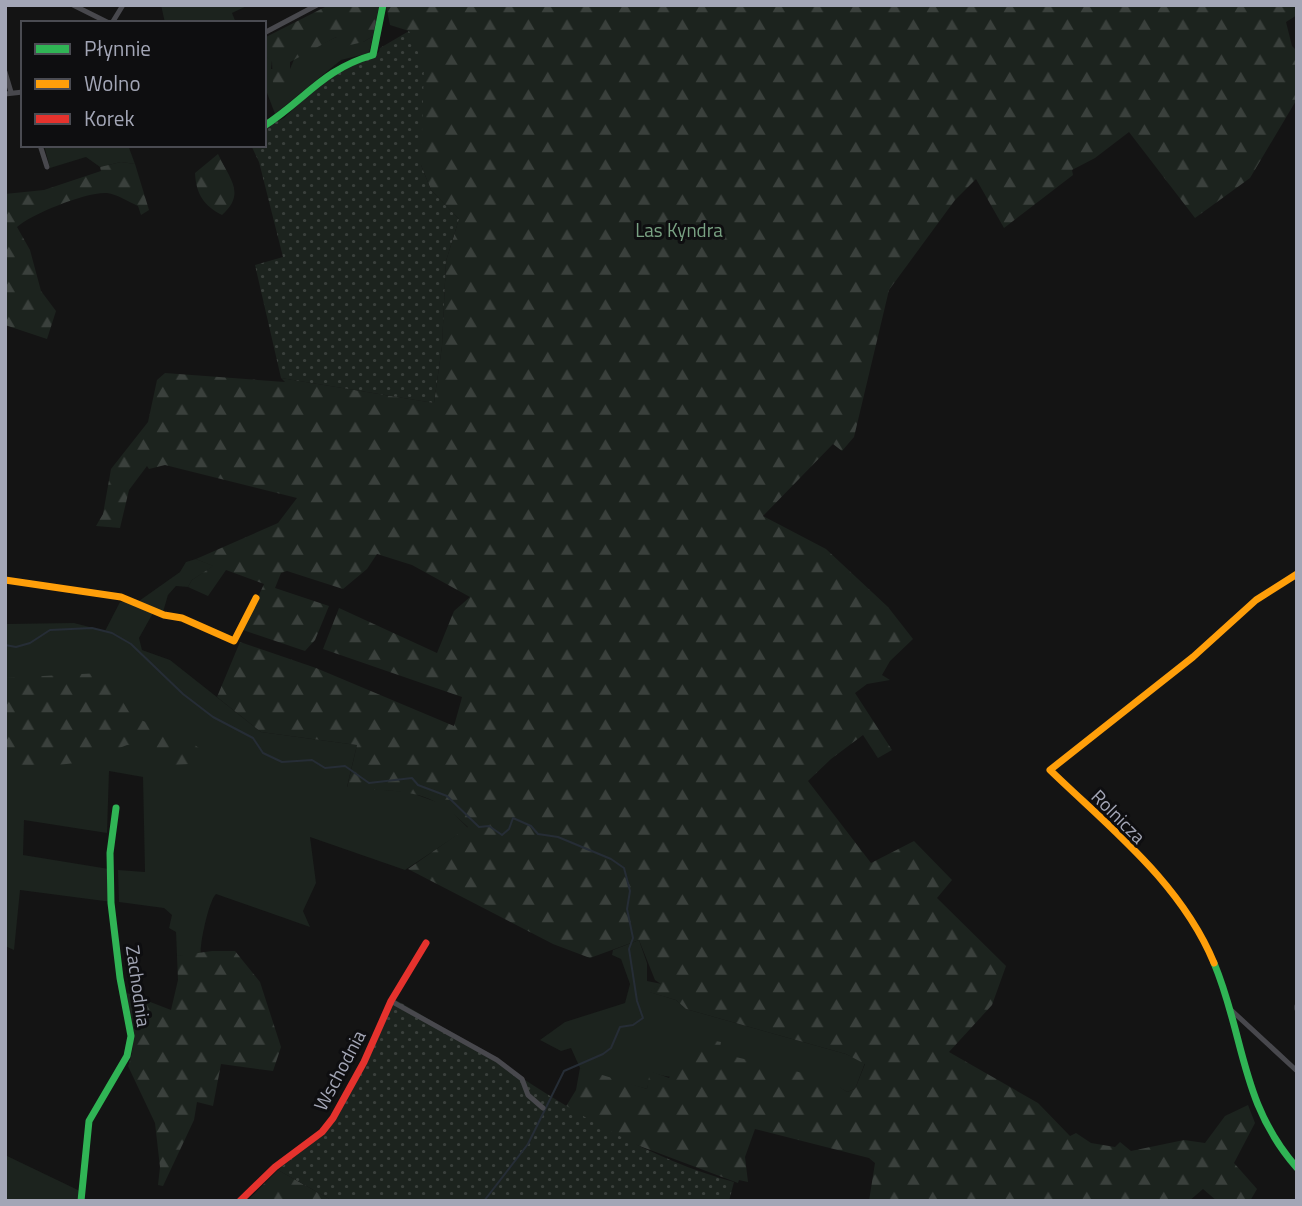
<svg xmlns="http://www.w3.org/2000/svg" width="1302" height="1206" font-family="'Titillium Web',sans-serif">
  <style>
    .grass { fill: #1c231e }
    .forest { fill: url(#forest-firs) }
    .garden { fill: url(#garden-dots) }
    .lines { fill: none; stroke-linecap: round; stroke-linejoin: round }
    .stream { stroke: #262d36; stroke-width: 2 }
    .street { stroke: #48484d; stroke-width: 5 }
    .fast { stroke: #30b455; stroke-width: 7 }
    .slow { stroke: #ff9f0a; stroke-width: 7 }
    .jam { stroke: #e5322d; stroke-width: 7 }
    .labels { text-anchor: middle; dominant-baseline: central; stroke-width: 6; stroke-linejoin: round; paint-order: stroke }
    .park-label { font-size: 19px; fill: #79a283; stroke: #0e0e10 }
    .street-label { font-size: 19px; fill: #a3a6b6; stroke: #0e0e10 }
  </style>
  <defs>
    <pattern id="forest-firs" width="22" height="20" patternUnits="userSpaceOnUse" patternTransform="scale(1.75)"><rect width="22" height="20" fill="#1c231e"/><path d="M5 1l3.5 6h-7zM16 11l3.5 6h-7z" fill="#3a403c"/></pattern>
    <pattern id="garden-dots" width="8" height="8" patternUnits="userSpaceOnUse" patternTransform="scale(1.75)"><rect width="8" height="8" fill="#1c231e"/><path d="M2 2h.1M6 6h.1" fill="none" stroke="#3a403c" stroke-width="1.8" stroke-linecap="round"/></pattern>
  </defs>
  <rect width="100%" height="100%" fill="#141414"/>
  <path class="grass" d="M 161,5 L 249,5 L 232,13 L 236,23 L 165,23 Z
    M 373,36 L 369,53 L 341,60 L 275,114 L 264,85 L 264,55 L 272,60 L 271,69 L 290,69 L 295,57 L 336,37 L 363,42 Z
    M 44,145 L 128,145 L 135,164 L 121,162 L 100,167 L 86,157 L 50,168 Z
    M 196,559 L 214,566 L 192,580 L 188,587 L 176,586 L 168,595 L 163,612 L 153,613 L 139,638 L 142,650 L 170,660 L 261,732 L 357,745 L 347,787 L 409,792 L 445,805 L 468,828 L 405,870 L 310,837 L 316,883 L 303,911 L 310,927 L 216,894 C 209,900 199,946 201,955 L 177,956 L 176,932 L 169,928 L 172,915 L 164,908 L 119,902 L 118,870 L 145,872 L 143,777 L 109,771 L 107,833 L 24,820 L 23,855 L 109,869 L 112,902 L 20,890 L 14,950 L 5,946 L 5,624 L 74,623 L 105,631 L 120,602 L 139,601 L 180,572 L 186,562 Z
    M 639,940 L 647,963 L 647,981 L 662,984 L 650,992 L 676,1000 L 686,1009 L 846,1054 L 865,1063 L 855,1089 L 847,1092 C 801,1062 751,1071 699,1075 C 681,1077 667,1079 651,1072 L 647,1089 L 588,1073 L 580,1068 L 571,1048 L 561,1051 L 540,1040 L 565,1022 L 625,1003 L 630,984 L 621,959 L 612,955 L 613,950 Z
    M 5,1155 L 80,1191 L 80,1201 L 5,1201 Z"/>
  <path class="forest" d="M 329,5 L 379,5 L 373,36 L 363,42 L 346,46 L 336,37 L 290,62 L 290,69 L 298,72 L 292,87 L 279,88 L 273,84 L 272,61 L 264,55 L 264,38 Z
    M 386,5 L 1297,5 L 1297,15 L 1286,22 L 1292,46 L 1297,51 L 1297,99 L 1250,178 L 1195,218 L 1129,132 L 1095,158 L 1072,170 L 1073,175 L 1004,228 L 976,179 L 955,200 L 889,290 L 854,437 L 842,451 L 833,444 L 763,516 L 826,549 L 888,607 L 913,639 L 890,661 L 882,675 L 890,680 L 867,684 L 855,693 L 892,750 L 878,758 L 863,735 L 831,759 L 808,781 L 871,863 L 914,841 L 952,880 L 937,898 L 1006,966 L 992,1005 L 949,1052 L 1038,1103 L 1070,1136 L 1076,1133 L 1091,1143 L 1115,1147 L 1120,1142 L 1131,1151 L 1184,1140 L 1205,1143 L 1225,1116 L 1248,1105 L 1255,1123 L 1234,1163 L 1257,1189 L 1250,1201 L 1217,1201 L 1203,1189 L 1189,1201 L 869,1201 L 875,1163 L 869,1158 L 755,1129 L 745,1157 L 748,1182 L 739,1180 L 738,1183 L 621,1139 L 565,1108 L 576,1090 L 580,1068 L 647,1089 L 650,1071 L 669,1078 L 694,1037 L 721,1042 L 719,1053 L 828,1079 L 847,1092 L 855,1089 L 865,1064 L 846,1054 L 686,1009 L 676,1000 L 649,992 L 661,984 L 655,980 L 639,940 L 590,958 L 553,944 L 408,869 L 468,827 C 426,785 402,793 347,788 L 357,745 L 261,732 L 217,697 L 240,642 L 316,668 L 454,726 L 461,701 L 462,697 L 323,649 L 339,608 L 437,653 L 454,611 L 470,597 L 412,565 L 377,554 L 367,569 L 343,589 L 287,571 L 281,573 L 275,588 L 329,606 L 315,640 L 305,651 L 243,630 L 264,584 L 226,570 L 208,596 L 188,587 L 192,580 L 213,566 L 196,559 L 278,523 L 297,498 L 165,465 L 149,469 L 147,466 L 129,490 L 120,528 L 96,526 L 103,514 L 111,469 L 148,422 L 157,380 L 165,373 L 285,382 L 281,378 L 434,403 L 442,346 L 446,261 L 459,219 L 431,190 L 421,165 L 409,31 L 390,25 Z
    M 218,154 C 230,180 246,193 222,215 C 204,206 196,194 195,173 Z
    M 121,162 L 135,164 L 149,210 L 141,215 L 138,206 C 129,202 117,194 107,193 C 88,191 31,214 17,227 L 30,250 L 41,291 L 56,311 L 47,339 L 5,325 L 5,194 L 44,190 L 101,171 L 100,167 Z
    M 101,673 L 109,679 L 132,717 L 180,734 L 211,757 L 208,763 L 172,765 L 144,745 L 127,745 L 84,762 L 5,771 L 5,678 Z
    M 212,951 L 235,951 L 260,982 L 281,1047 L 273,1071 L 221,1064 L 213,1106 L 197,1102 L 194,1120 L 163,1186 L 158,1185 L 160,1167 L 155,1123 L 128,1066 C 139,1039 129,1020 127,993 L 171,1010 L 178,980 L 177,956 Z
    M 278,1170 L 333,1201 L 247,1201 Z"/>
  <path class="garden" d="M 409,31 L 424,66 L 421,165 L 431,190 L 459,219 L 446,261 L 442,346 L 434,403 L 281,378 L 255,265 L 283,257 L 259,162 L 251,145 L 264,145 L 264,128 L 284,118 L 327,78 L 379,52 L 380,48 Z
    M 394,999 C 507,1062 607,1148 734,1182 L 729,1201 L 333,1201 L 278,1170 L 328,1128 Z"/>
  <g class="lines">
    <path class="stream" d="M 5,645 L 16,647 L 30,643 L 50,630 L 92,628 L 112,633 L 131,644 L 183,694 L 213,717 L 253,738 L 263,753 L 282,762 L 312,760 L 325,768 L 345,766 L 369,783 L 412,778 L 418,785 L 447,796 L 479,827 L 489,826 L 502,835 L 509,829 L 513,818 L 531,826 L 538,834 L 558,837 L 611,859 L 624,868 L 630,891 L 627,909 L 633,938 L 629,949 L 637,1001 L 643,1018 L 633,1025 L 620,1027 L 611,1048 L 603,1054 L 564,1071 L 528,1144 L 484,1201"/>
    <path class="street" d="M 73,5 L 109,23
      M 112,23 L 123,5
      M 264,33 L 317,5
      M 5,72 L 11,92
      M 5,94 L 23,92
      M 40,145 L 47,167
      M 391,1001 L 497,1060 L 522,1079 L 528,1095 L 543,1108
      M 1297,1006 L 1297,1009
      M 1230,1009 L 1297,1071"/>
    <path class="fast" d="M 264,126 C 305,100 323,69 373,55 L 383,5
      M 1214,963 C 1245,1037 1240,1103 1297,1168
      M 81,1201 L 89,1121 L 127,1056 L 131,1036 L 120,978 L 111,903 L 110,853 L 116,808"/>
    <path class="slow" d="M 5,580 L 121,597 L 164,615 L 182,618 L 234,641 L 256,598
      M 1214,963 C 1181,883 1110,828 1050,770 L 1193,657 L 1256,600 L 1297,574"/>
    <path class="jam" d="M 240,1201 L 275,1167 L 322,1132 L 333,1118 L 364,1062 L 391,1001 L 426,943"/>
  </g>
  <g class="labels">
    <g class="park-label">
      <text x="679" y="229">Las Kyndra</text>
    </g>
    <g class="street-label">
      <text transform="translate(1119 816) rotate(45)">Rolnicza</text>
      <text transform="translate(139 986) rotate(82)">Zachodnia</text>
      <text transform="translate(339 1070) rotate(-62)">Wschodnia</text>
    </g>
  </g>
  <rect width="1302" height="1206" fill="none" stroke="#a3a6b6" stroke-width="14"/>
  <rect x="21" y="21" width="245" height="126" fill="#0e0e10" stroke="#4a4b52" stroke-width="2"/>
  <rect x="35" y="44" width="35" height="10" fill="#30b455" stroke="#4a4b52" stroke-width="2"/>
  <text x="84" y="56" font-size="21" fill="#a3a6b6">Płynnie</text>
  <rect x="35" y="79" width="35" height="10" fill="#ff9f0a" stroke="#4a4b52" stroke-width="2"/>
  <text x="84" y="91" font-size="21" fill="#a3a6b6">Wolno</text>
  <rect x="35" y="114" width="35" height="10" fill="#e5322d" stroke="#4a4b52" stroke-width="2"/>
  <text x="84" y="126" font-size="21" fill="#a3a6b6">Korek</text>
</svg>
